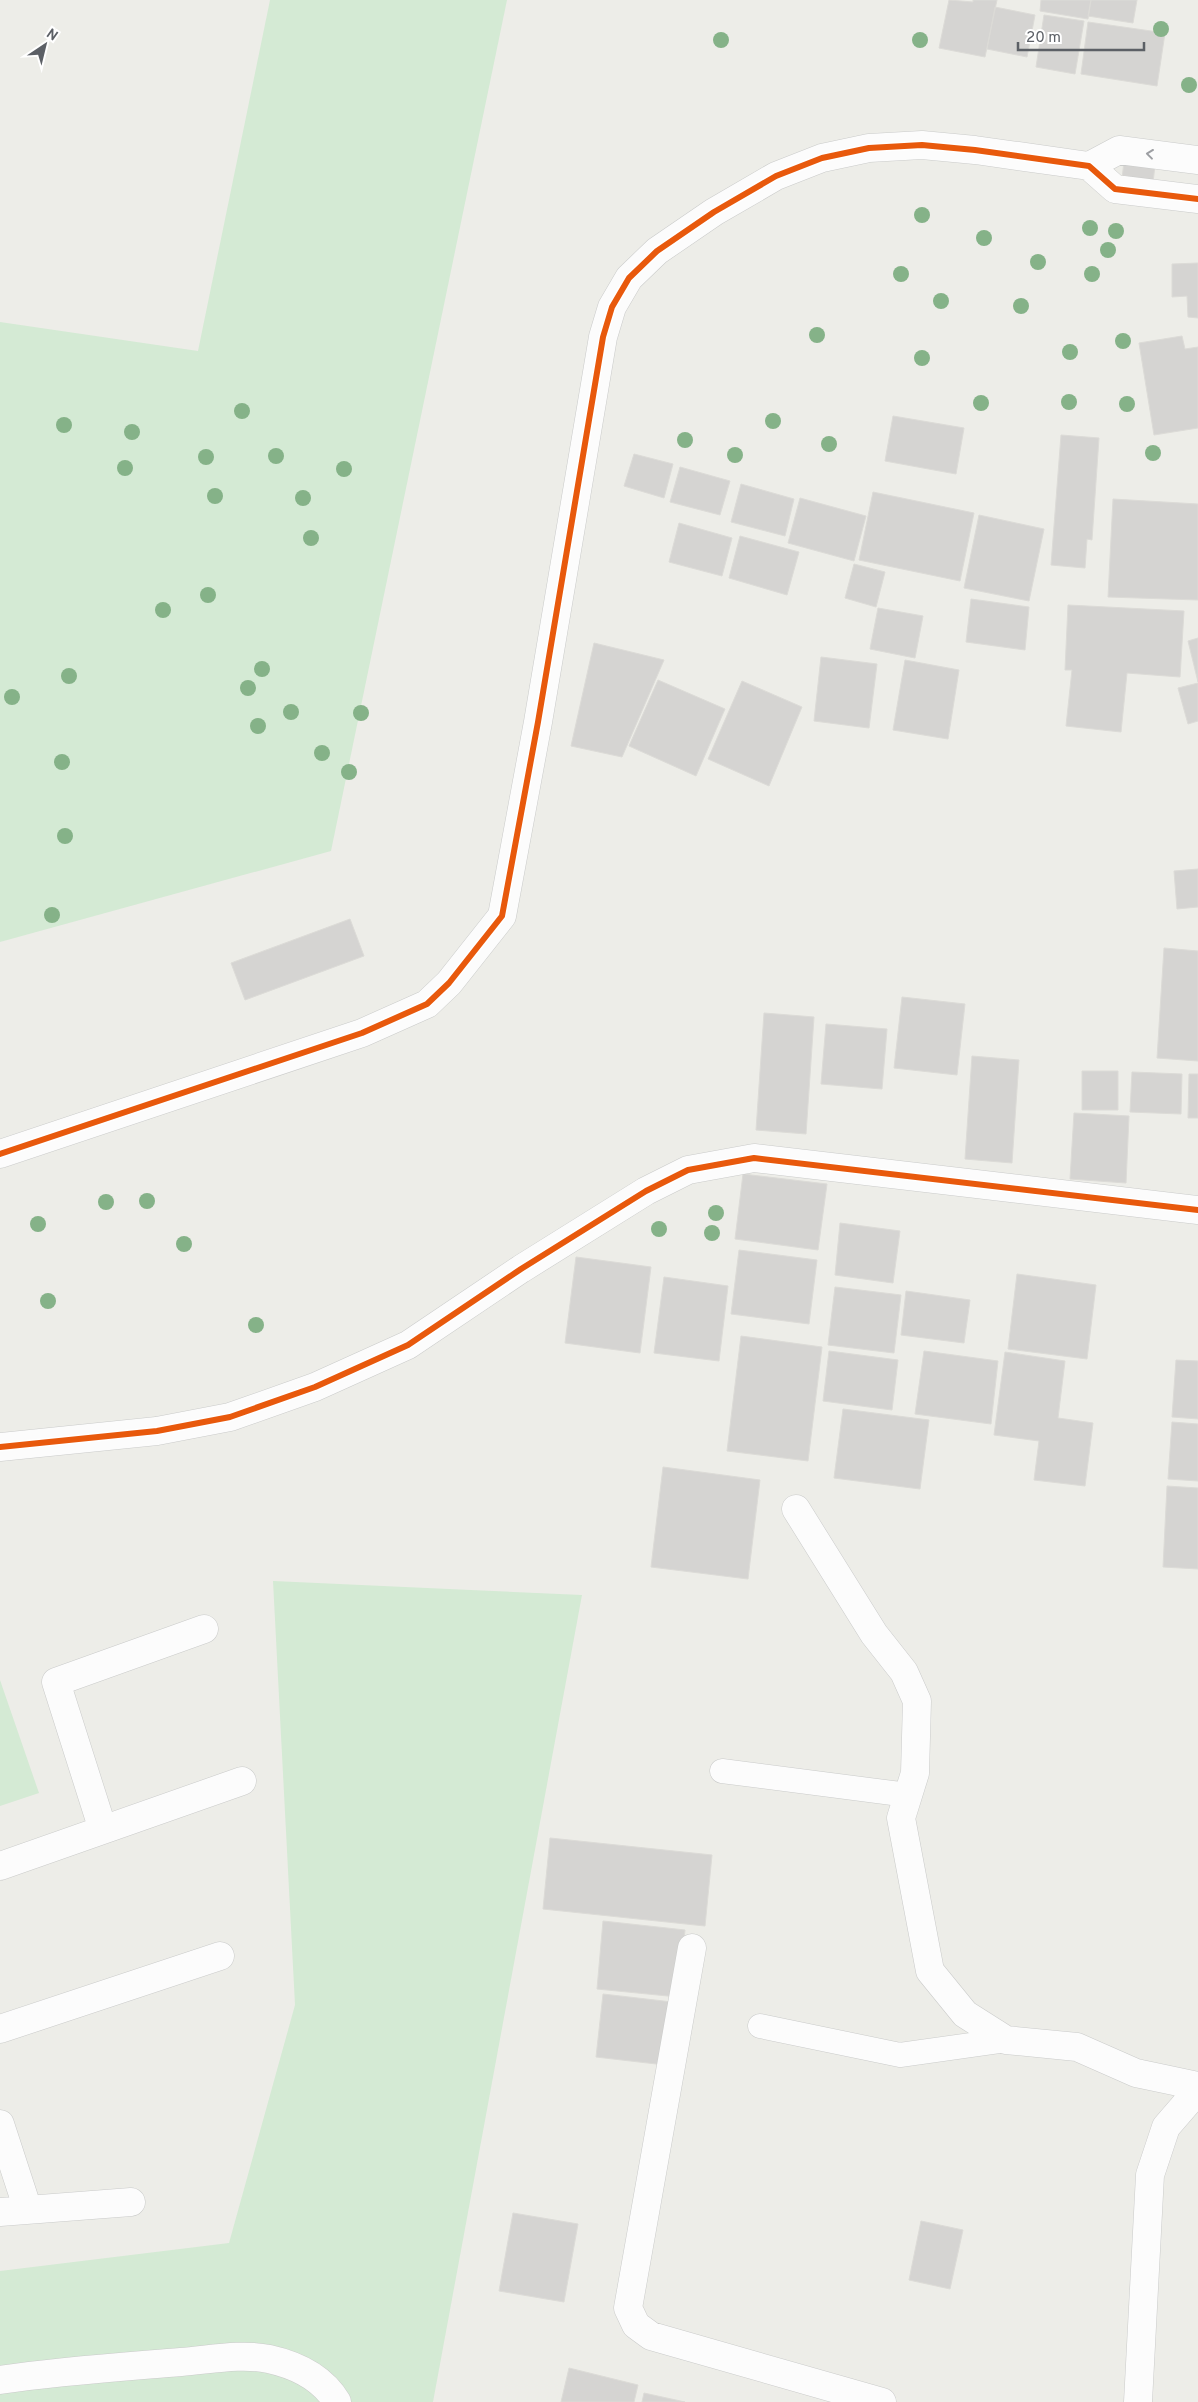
<svg xmlns="http://www.w3.org/2000/svg" width="1198" height="2402" font-family="Overpass,sans-serif">
  <style>
    .green { fill: #d4ead4 }
    .building { fill: #d5d4d2; stroke: #dcdbd7 }
    .lines { fill: none; stroke-linecap: round; stroke-linejoin: round }
    .service-casing { stroke: #cacbca; stroke-width: 25 }
    .minor-casing { stroke: #cacbca; stroke-width: 29 }
    .service { stroke: #fcfcfc; stroke-width: 24 }
    .minor { stroke: #fcfcfc; stroke-width: 28 }
    .cycleway-casing { stroke: #fff; stroke-width: 9 }
    .cycleway { stroke: #e8590c; stroke-width: 6 }
    .tree { fill: #85b288 }
    .oneway { stroke: #9c9ea2 }
  </style>
  <rect width="100%" height="100%" fill="#edede8"/>
  <path class="green" d="M 270,0 L 507,0 L 331,851 L 0,942 L 0,322 L 198,351 Z
    M 273,1581 L 582,1595 L 433,2402 L 0,2402 L 0,2271 L 229,2243 L 295,2005 Z
    M 0,1680 L 39,1793 L 0,1806 Z"/>
  <path class="building" d="M 949,0 L 973,2 L 973,0 L 997,0 L 985,57 L 939,48 Z
    M 1041,0 L 1091,0 L 1088,19 L 1040,11 Z
    M 1091,0 L 1137,0 L 1133,23 L 1088,16 Z
    M 995,7 L 1035,15 L 1027,57 L 987,49 Z
    M 1044,15 L 1084,21 L 1075,74 L 1036,67 Z
    M 1088,22 L 1165,33 L 1157,86 L 1081,74 Z
    M 1124,161 L 1155,165 L 1153,183 L 1122,179 Z
    M 1198,263 L 1198,318 L 1188,317 L 1187,296 L 1172,297 L 1172,264 Z
    M 1182,336 L 1185,349 L 1198,347 L 1198,428 L 1154,435 L 1139,343 Z
    M 893,416 L 964,428 L 956,474 L 885,461 Z
    M 1061,435 L 1099,438 L 1092,540 L 1087,539 L 1085,568 L 1051,565 Z
    M 634,454 L 673,464 L 664,498 L 624,486 Z
    M 680,467 L 730,481 L 720,515 L 670,502 Z
    M 741,484 L 794,499 L 785,536 L 731,522 Z
    M 873,492 L 974,513 L 960,581 L 859,560 Z
    M 800,498 L 866,516 L 854,561 L 788,543 Z
    M 1113,499 L 1198,504 L 1198,600 L 1108,597 Z
    M 979,515 L 1044,529 L 1029,601 L 964,588 Z
    M 679,523 L 732,538 L 722,576 L 669,562 Z
    M 740,536 L 799,552 L 787,595 L 729,578 Z
    M 854,564 L 885,572 L 876,607 L 845,598 Z
    M 971,599 L 1029,607 L 1025,650 L 966,642 Z
    M 1068,605 L 1184,611 L 1180,677 L 1127,673 L 1121,732 L 1066,726 L 1072,670 L 1065,670 Z
    M 878,608 L 923,616 L 915,658 L 870,649 Z
    M 1198,638 L 1198,682 L 1188,641 Z
    M 594,643 L 664,660 L 622,757 L 571,746 Z
    M 821,657 L 877,664 L 869,728 L 814,721 Z
    M 905,660 L 959,670 L 948,739 L 893,730 Z
    M 658,680 L 725,709 L 696,776 L 629,746 Z
    M 742,681 L 802,707 L 769,786 L 708,759 Z
    M 1198,683 L 1198,721 L 1188,724 L 1178,688 Z
    M 1198,869 L 1198,907 L 1177,909 L 1174,871 Z
    M 350,919 L 364,956 L 245,1000 L 231,963 Z
    M 1164,948 L 1198,951 L 1198,1061 L 1157,1058 Z
    M 902,997 L 965,1004 L 957,1075 L 894,1068 Z
    M 764,1013 L 814,1017 L 806,1134 L 756,1130 Z
    M 826,1024 L 887,1029 L 882,1089 L 821,1084 Z
    M 972,1056 L 1019,1060 L 1012,1163 L 965,1159 Z
    M 1082,1071 L 1118,1071 L 1118,1110 L 1082,1110 Z
    M 1132,1072 L 1182,1074 L 1181,1114 L 1130,1112 Z
    M 1189,1074 L 1198,1074 L 1198,1118 L 1188,1118 Z
    M 1074,1113 L 1129,1116 L 1126,1183 L 1070,1179 Z
    M 743,1174 L 827,1184 L 818,1250 L 735,1239 Z
    M 840,1223 L 900,1231 L 893,1283 L 835,1275 Z
    M 739,1250 L 817,1260 L 809,1324 L 731,1314 Z
    M 576,1257 L 651,1267 L 640,1353 L 565,1343 Z
    M 1017,1274 L 1096,1285 L 1087,1359 L 1008,1349 Z
    M 664,1277 L 728,1286 L 719,1361 L 654,1353 Z
    M 835,1287 L 901,1295 L 894,1353 L 828,1345 Z
    M 906,1291 L 970,1300 L 964,1343 L 901,1335 Z
    M 741,1336 L 822,1347 L 808,1461 L 727,1451 Z
    M 829,1351 L 898,1360 L 892,1410 L 823,1401 Z
    M 924,1351 L 998,1361 L 991,1424 L 915,1414 Z
    M 1005,1352 L 1065,1361 L 1058,1418 L 1093,1423 L 1085,1486 L 1034,1480 L 1039,1441 L 994,1435 Z
    M 1176,1360 L 1198,1361 L 1198,1419 L 1172,1417 Z
    M 843,1409 L 929,1420 L 920,1489 L 834,1478 Z
    M 1172,1422 L 1198,1424 L 1198,1481 L 1168,1479 Z
    M 663,1467 L 760,1480 L 748,1579 L 651,1567 Z
    M 1167,1486 L 1198,1488 L 1198,1569 L 1163,1567 Z
    M 550,1838 L 712,1855 L 705,1926 L 543,1909 Z
    M 603,1921 L 685,1930 L 678,1997 L 597,1989 Z
    M 603,1994 L 672,2002 L 665,2065 L 596,2057 Z
    M 513,2213 L 578,2224 L 564,2302 L 499,2291 Z
    M 921,2221 L 963,2230 L 950,2289 L 909,2280 Z
    M 569,2368 L 638,2385 L 634,2402 L 561,2402 Z
    M 644,2393 L 685,2402 L 642,2402 Z"/>
  <g class="lines">
    <g class="service-casing">
      <path id="service" d="M 722,1771 L 908,1795
        M 760,2026 L 900,2055 L 1006,2040"/>
    </g>
    <g class="minor-casing">
      <path id="minor" d="M 1089,166 L 1119,150 L 1198,160
        M 0,1154 L 362,1033 L 427,1004 L 449,983 L 502,916 L 538,722 L 603,337 L 612,307 L 629,278 L 657,251 L 714,212 L 776,176 L 822,158 L 869,148 L 922,145 L 975,150 L 1089,166 L 1115,189 L 1198,199
        M 0,1447 L 157,1431 L 230,1417 L 315,1387 L 408,1345 L 521,1269 L 646,1191 L 688,1170 L 754,1158 L 1198,1210
        M 796,1509 L 874,1634 L 904,1672 L 917,1701 L 915,1773 L 901,1818 L 930,1971 L 965,2014 L 1006,2040 L 1077,2047 L 1136,2073 L 1198,2086
        M 103,1830 L 56,1682 L 204,1629
        M 0,1866 L 242,1781
        M 692,1948 L 628,2308 L 636,2325 L 651,2336 L 882,2402
        M 0,2029 L 220,1956
        M 0,2124 L 28,2210
        M 0,2212 L 131,2202
        M 0,2380 C 60,2371 121,2367 181,2362 C 209,2360 241,2353 269,2359 C 296,2365 322,2377 337,2402
        M 1138,2402 L 1150,2175 L 1166,2127 L 1198,2090"/>
    </g>
    <use href="#service" class="service"/>
    <use href="#minor" class="minor"/>
    <g class="cycleway-casing">
      <path id="cycleway" d="M 0,1154 L 362,1033 L 427,1004 L 449,983 L 502,916 L 538,722 L 603,337 L 612,307 L 629,278 L 657,251 L 714,212 L 776,176 L 822,158 L 869,148 L 922,145 L 975,150 L 1089,166 L 1115,189 L 1198,199
        M 0,1447 L 157,1431 L 230,1417 L 315,1387 L 408,1345 L 521,1269 L 646,1191 L 688,1170 L 754,1158 L 1198,1210"/>
    </g>
    <use href="#cycleway" class="cycleway"/>
  </g>
  <g class="tree">
    <circle cx="1161" cy="29" r="8"/>
    <circle cx="721" cy="40" r="8"/>
    <circle cx="920" cy="40" r="8"/>
    <circle cx="1189" cy="85" r="8"/>
    <circle cx="922" cy="215" r="8"/>
    <circle cx="1090" cy="228" r="8"/>
    <circle cx="1116" cy="231" r="8"/>
    <circle cx="984" cy="238" r="8"/>
    <circle cx="1108" cy="250" r="8"/>
    <circle cx="1038" cy="262" r="8"/>
    <circle cx="901" cy="274" r="8"/>
    <circle cx="1092" cy="274" r="8"/>
    <circle cx="941" cy="301" r="8"/>
    <circle cx="1021" cy="306" r="8"/>
    <circle cx="817" cy="335" r="8"/>
    <circle cx="1123" cy="341" r="8"/>
    <circle cx="1070" cy="352" r="8"/>
    <circle cx="922" cy="358" r="8"/>
    <circle cx="1069" cy="402" r="8"/>
    <circle cx="981" cy="403" r="8"/>
    <circle cx="1127" cy="404" r="8"/>
    <circle cx="242" cy="411" r="8"/>
    <circle cx="773" cy="421" r="8"/>
    <circle cx="64" cy="425" r="8"/>
    <circle cx="132" cy="432" r="8"/>
    <circle cx="685" cy="440" r="8"/>
    <circle cx="829" cy="444" r="8"/>
    <circle cx="1153" cy="453" r="8"/>
    <circle cx="735" cy="455" r="8"/>
    <circle cx="276" cy="456" r="8"/>
    <circle cx="206" cy="457" r="8"/>
    <circle cx="125" cy="468" r="8"/>
    <circle cx="344" cy="469" r="8"/>
    <circle cx="215" cy="496" r="8"/>
    <circle cx="303" cy="498" r="8"/>
    <circle cx="311" cy="538" r="8"/>
    <circle cx="208" cy="595" r="8"/>
    <circle cx="163" cy="610" r="8"/>
    <circle cx="262" cy="669" r="8"/>
    <circle cx="69" cy="676" r="8"/>
    <circle cx="248" cy="688" r="8"/>
    <circle cx="12" cy="697" r="8"/>
    <circle cx="291" cy="712" r="8"/>
    <circle cx="361" cy="713" r="8"/>
    <circle cx="258" cy="726" r="8"/>
    <circle cx="322" cy="753" r="8"/>
    <circle cx="62" cy="762" r="8"/>
    <circle cx="349" cy="772" r="8"/>
    <circle cx="65" cy="836" r="8"/>
    <circle cx="52" cy="915" r="8"/>
    <circle cx="147" cy="1201" r="8"/>
    <circle cx="106" cy="1202" r="8"/>
    <circle cx="716" cy="1213" r="8"/>
    <circle cx="38" cy="1224" r="8"/>
    <circle cx="659" cy="1229" r="8"/>
    <circle cx="712" cy="1233" r="8"/>
    <circle cx="184" cy="1244" r="8"/>
    <circle cx="48" cy="1301" r="8"/>
    <circle cx="256" cy="1325" r="8"/>
  </g>
  <defs><path id="oneway-chevron" d="M-2-3.5L2.5 0L-2 3.5" fill="none" stroke-width="1.6" stroke-linecap="round" stroke-linejoin="round" transform="scale(1.25)"/></defs>
  <use class="oneway" href="#oneway-chevron" transform="translate(1150 154) rotate(-173)"/>
  <g transform="translate(45 45) rotate(35)" stroke="#ffffff" stroke-width="4" paint-order="stroke">
  <path d="M0-4L9 19L0 12L-9 19Z" fill="#5c6066"/>
  <text y="-8" font-size="14" font-weight="bold" text-anchor="middle" fill="#5c6066">N</text>
  </g>
  <path d="M1018 42v8h126v-8" fill="none" stroke="#5c6066" stroke-width="2.5"/>
  <text x="1026" y="42" font-size="15" fill="#5c6066" stroke="#ffffff" stroke-width="4" paint-order="stroke">20 m</text>
</svg>
